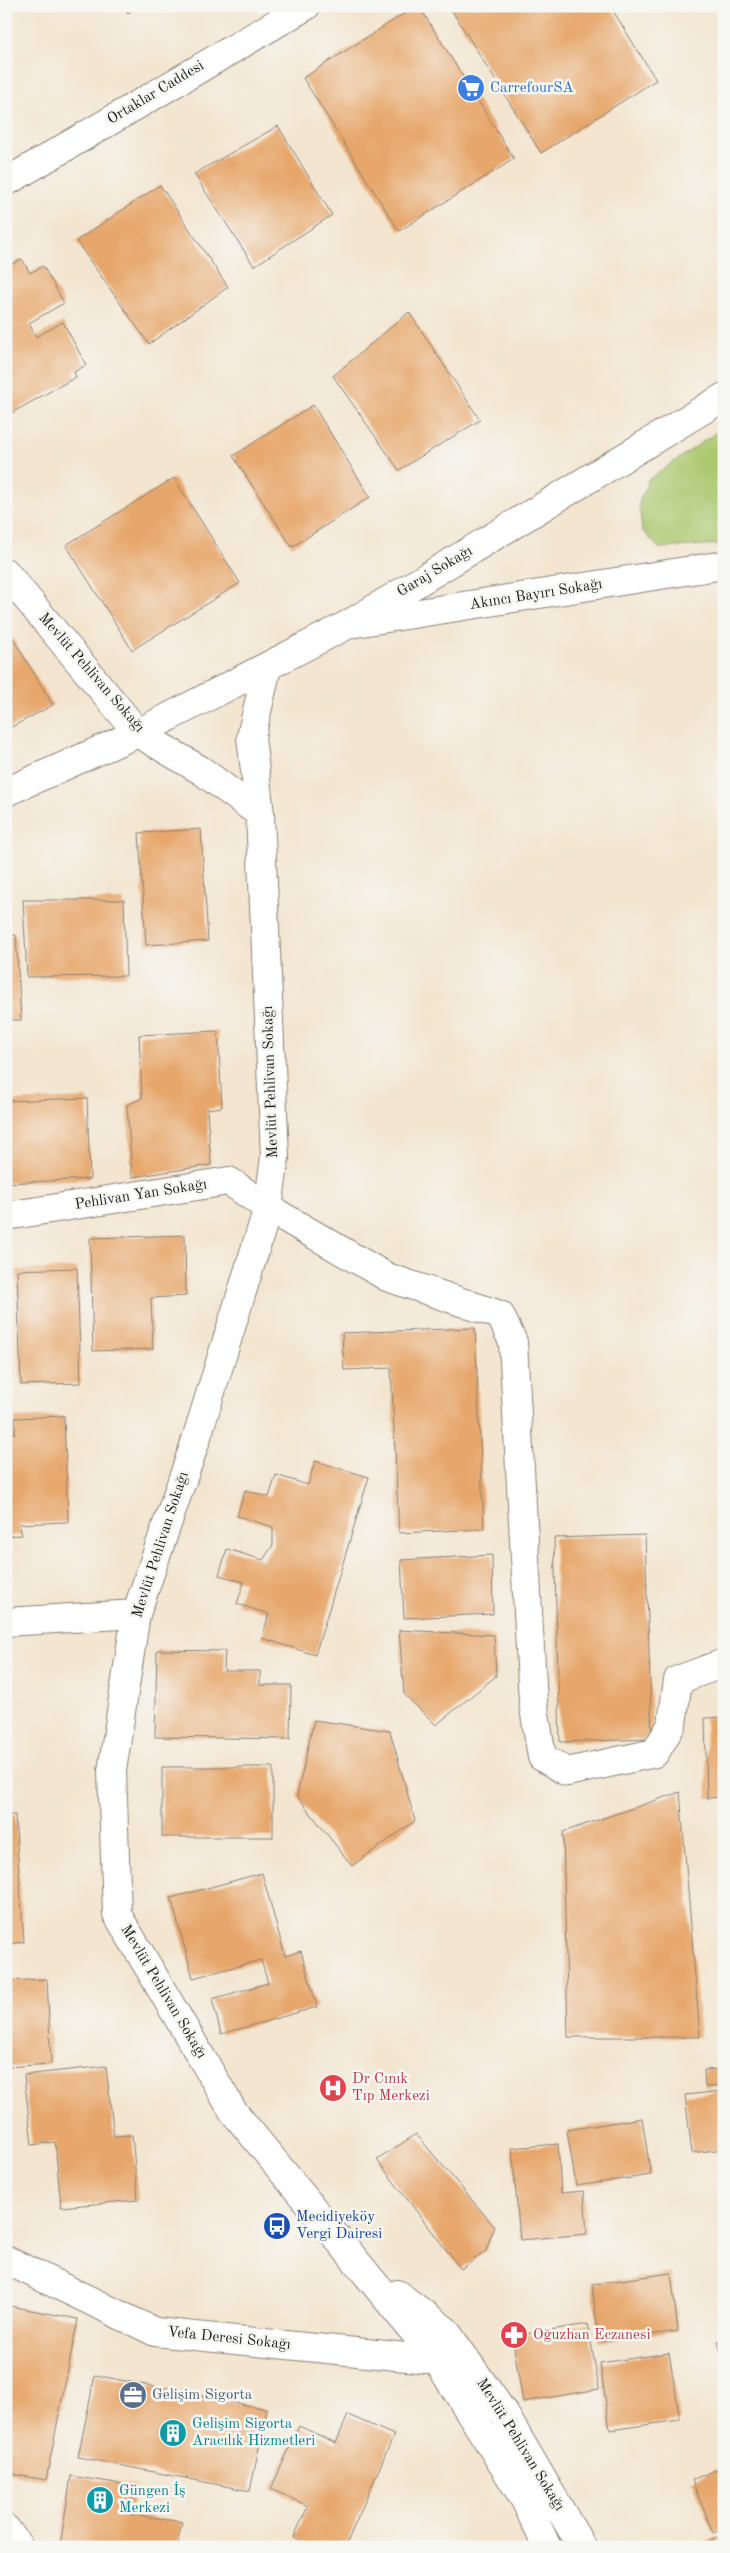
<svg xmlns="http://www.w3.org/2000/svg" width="730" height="2553" font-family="'Old Standard TT',serif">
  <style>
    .green { fill: #abc86e; stroke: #647245 }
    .building { fill: #e7a76c }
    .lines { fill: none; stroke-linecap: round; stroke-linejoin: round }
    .minor-casing { stroke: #888076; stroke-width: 30 }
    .tertiary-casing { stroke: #888076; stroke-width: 30 }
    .secondary-casing { stroke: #888076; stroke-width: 30 }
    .minor { stroke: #fff; stroke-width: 28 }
    .tertiary { stroke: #fff; stroke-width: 28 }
    .secondary { stroke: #fff; stroke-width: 28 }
    .labels { text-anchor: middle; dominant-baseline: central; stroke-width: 5; stroke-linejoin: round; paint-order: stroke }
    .shop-label { font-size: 15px; fill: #366cbe; stroke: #f6f6f2; text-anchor: start }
    .street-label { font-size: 15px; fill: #1c1c1c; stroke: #f6f6f2 }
    .health-label { font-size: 15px; fill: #be3a42; stroke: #f6f6f2; text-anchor: start }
    .transit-label { font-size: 15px; fill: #164399; stroke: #f6f6f2; text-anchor: start }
    .service-label { font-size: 15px; fill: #4e5e75; stroke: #f6f6f2; text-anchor: start }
    .culture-label { font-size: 15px; fill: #0d838f; stroke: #f6f6f2; text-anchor: start }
  </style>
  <rect width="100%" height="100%" fill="#f6f6f2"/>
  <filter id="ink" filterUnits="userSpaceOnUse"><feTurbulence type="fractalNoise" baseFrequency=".02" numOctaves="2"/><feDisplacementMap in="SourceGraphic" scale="10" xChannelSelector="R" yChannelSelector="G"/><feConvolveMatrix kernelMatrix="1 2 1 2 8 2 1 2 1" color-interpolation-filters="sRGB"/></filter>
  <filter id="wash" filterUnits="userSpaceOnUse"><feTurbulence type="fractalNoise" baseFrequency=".0096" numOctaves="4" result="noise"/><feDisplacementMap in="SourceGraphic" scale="20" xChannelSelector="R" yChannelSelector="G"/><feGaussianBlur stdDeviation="1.12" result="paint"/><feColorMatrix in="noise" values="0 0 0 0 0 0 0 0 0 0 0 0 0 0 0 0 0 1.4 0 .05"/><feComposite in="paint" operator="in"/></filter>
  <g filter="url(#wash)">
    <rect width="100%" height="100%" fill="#f3e5cf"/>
    <path class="green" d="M 724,427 L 724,544 L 659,548 L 642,530 L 639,503 L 648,480 Z"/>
    <g id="blocks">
      <path class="building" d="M 124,6 L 138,6 L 128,13 Z
        M 416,6 L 419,6 L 514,159 L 399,231 L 303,78 Z
        M 449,6 L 610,6 L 656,80 L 541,153 Z
        M 278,126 L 332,215 L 254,266 L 194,174 Z
        M 160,185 L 228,287 L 149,344 L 76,241 Z
        M 22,259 L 30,273 L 43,266 L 64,303 L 29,323 L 36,337 L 63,322 L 86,365 L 74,372 L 76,377 L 6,416 L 6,267 Z
        M 409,312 L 480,420 L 399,470 L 333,376 Z
        M 313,405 L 370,497 L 292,547 L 233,456 Z
        M 174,478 L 240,583 L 132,650 L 66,545 Z
        M 12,637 L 53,705 L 6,730 L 6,639 Z
        M 201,829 L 208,941 L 146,945 L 139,833 Z
        M 23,900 L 124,900 L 126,976 L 27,977 Z
        M 6,935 L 16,935 L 21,1020 L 6,1020 Z
        M 218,1031 L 222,1107 L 207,1109 L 211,1165 L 132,1177 L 127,1105 L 142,1098 L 139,1035 Z
        M 87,1098 L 90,1179 L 6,1183 L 6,1101 Z
        M 185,1235 L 186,1296 L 151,1298 L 153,1349 L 93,1351 L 90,1238 Z
        M 6,1263 L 9,1263 L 11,1375 L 6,1375 Z
        M 77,1268 L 81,1383 L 21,1385 L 17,1270 Z
        M 475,1328 L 484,1529 L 399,1533 L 391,1368 L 344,1370 L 342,1333 Z
        M 64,1416 L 68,1522 L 19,1524 L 22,1535 L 6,1536 L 6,1434 L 15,1433 L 15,1418 Z
        M 315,1461 L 369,1477 L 315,1655 L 262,1638 L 269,1614 L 237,1604 L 244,1582 L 219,1575 L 227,1549 L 263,1560 L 273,1545 L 273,1527 L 237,1516 L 245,1490 L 269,1497 L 276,1475 L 308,1485 Z
        M 645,1535 L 652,1739 L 560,1742 L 554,1538 Z
        M 492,1555 L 493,1614 L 404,1618 L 401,1560 Z
        M 399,1630 L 494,1635 L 496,1676 L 436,1725 L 404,1694 Z
        M 157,1650 L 225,1651 L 224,1671 L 260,1671 L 260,1685 L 291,1685 L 290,1739 L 155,1737 Z
        M 724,1717 L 724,1797 L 707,1798 L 705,1718 Z
        M 314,1720 L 390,1731 L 415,1821 L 352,1866 L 297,1796 Z
        M 162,1767 L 273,1767 L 273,1837 L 162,1837 Z
        M 680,1792 L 700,2037 L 568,2037 L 563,1832 Z
        M 6,1815 L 15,1815 L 24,1942 L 6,1944 Z
        M 262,1873 L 285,1956 L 301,1951 L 317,2007 L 221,2034 L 212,1999 L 268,1983 L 261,1960 L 193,1978 L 171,1898 Z
        M 47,1979 L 51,2064 L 6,2067 L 6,1981 Z
        M 106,2066 L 114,2136 L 132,2135 L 138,2200 L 61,2207 L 55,2142 L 32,2145 L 24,2075 Z
        M 724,2069 L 724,2086 L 705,2087 L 704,2070 Z
        M 724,2091 L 724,2149 L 692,2153 L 685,2095 Z
        M 642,2118 L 651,2175 L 576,2186 L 567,2130 Z
        M 416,2134 L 494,2226 L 486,2251 L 461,2269 L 377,2160 Z
        M 558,2144 L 561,2193 L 584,2191 L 587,2234 L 520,2240 L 512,2148 Z
        M 671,2273 L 678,2331 L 599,2342 L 592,2284 Z
        M 10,2306 L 78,2319 L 46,2480 L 6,2473 L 6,2326 Z
        M 588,2324 L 599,2389 L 523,2402 L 512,2336 Z
        M 724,2340 L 724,2361 L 723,2361 L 718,2341 Z
        M 669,2353 L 680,2420 L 610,2430 L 600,2363 Z
        M 95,2375 L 267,2409 L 250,2491 L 78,2457 Z
        M 348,2415 L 394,2435 L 345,2547 L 314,2547 L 294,2537 L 308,2506 L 271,2489 L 299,2426 L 336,2443 Z
        M 724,2466 L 724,2529 L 713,2533 L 692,2480 Z
        M 71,2476 L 135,2486 L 130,2514 L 182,2522 L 177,2544 L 185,2547 L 60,2547 Z
        M 717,2537 L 721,2547 L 697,2547 Z"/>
    </g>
  </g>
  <g filter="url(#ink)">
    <use href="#blocks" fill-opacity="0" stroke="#888076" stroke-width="1"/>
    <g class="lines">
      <g class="minor-casing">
        <path id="minor" d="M 6,792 L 138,733 L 349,624 L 724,397
          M 6,1216 L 229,1181 L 268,1208 L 387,1277 L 500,1315 L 513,1342 L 533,1702 L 542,1757 L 567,1772 L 655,1753 L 672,1724 L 678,1680 L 724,1663
          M 6,1622 L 136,1614
          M 6,2260 L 155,2332 L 437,2360"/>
      </g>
      <g class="tertiary-casing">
        <path id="tertiary" d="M 6,573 L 138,733 L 202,771 L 260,814
          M 349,624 L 724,565
          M 267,668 L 251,737 L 260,814 L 275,1157 L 268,1208 L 194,1446 L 136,1614 L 112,1771 L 117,1914 L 233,2111 L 437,2360 L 525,2500 L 547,2547
          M 397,2294 L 445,2330 L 505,2415 L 582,2547
          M 6,2529 L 19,2547"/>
      </g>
      <g class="secondary-casing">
        <path id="secondary" d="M 6,182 L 306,6"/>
      </g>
      <use href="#minor" class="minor"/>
      <use href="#tertiary" class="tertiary"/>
      <use href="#secondary" class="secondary"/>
    </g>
  </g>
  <defs>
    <g id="supermarket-disc" transform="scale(1.4375)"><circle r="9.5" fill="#3f7fe0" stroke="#f6f6f2"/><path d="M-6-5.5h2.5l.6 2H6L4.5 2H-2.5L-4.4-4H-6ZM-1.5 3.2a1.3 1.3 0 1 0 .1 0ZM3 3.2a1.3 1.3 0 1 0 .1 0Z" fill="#fff"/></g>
    <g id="hospital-disc" transform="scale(1.4375)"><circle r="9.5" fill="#e0444e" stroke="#f6f6f2"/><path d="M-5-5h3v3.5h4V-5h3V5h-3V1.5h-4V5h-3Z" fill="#fff"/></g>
    <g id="bus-disc" transform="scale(1.4375)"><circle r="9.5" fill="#1a4fb4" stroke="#f6f6f2"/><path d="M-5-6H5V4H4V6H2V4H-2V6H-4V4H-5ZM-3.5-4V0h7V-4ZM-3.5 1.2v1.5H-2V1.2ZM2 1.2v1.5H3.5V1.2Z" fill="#fff"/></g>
    <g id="pharmacy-disc" transform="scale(1.4375)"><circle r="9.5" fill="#e0444e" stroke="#f6f6f2"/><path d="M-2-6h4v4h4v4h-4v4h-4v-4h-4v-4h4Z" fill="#fff"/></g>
    <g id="office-disc" transform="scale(1.4375)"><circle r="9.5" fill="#5c6f8a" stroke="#f6f6f2"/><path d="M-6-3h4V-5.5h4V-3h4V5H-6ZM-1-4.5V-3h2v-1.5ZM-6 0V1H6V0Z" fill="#fff"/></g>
    <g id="building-disc" transform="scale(1.4375)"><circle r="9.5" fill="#0f9aa8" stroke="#f6f6f2"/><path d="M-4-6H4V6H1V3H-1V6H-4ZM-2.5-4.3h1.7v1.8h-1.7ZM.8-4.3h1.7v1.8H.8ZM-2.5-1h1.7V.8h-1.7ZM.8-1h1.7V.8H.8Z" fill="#fff"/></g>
  </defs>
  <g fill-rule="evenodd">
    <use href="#supermarket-disc" x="471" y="88"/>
    <use href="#hospital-disc" x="333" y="2088"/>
    <use href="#bus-disc" x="277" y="2226"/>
    <use href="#pharmacy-disc" x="514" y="2335"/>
    <use href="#office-disc" x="133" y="2395"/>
    <use href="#building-disc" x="173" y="2433"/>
    <use href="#building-disc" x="100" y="2500"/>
  </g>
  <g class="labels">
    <g class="shop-label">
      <text x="490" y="88">CarrefourSA</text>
    </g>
    <g class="street-label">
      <text transform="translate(156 93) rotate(-31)">Ortaklar Caddesi</text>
      <text transform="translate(435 572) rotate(-31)">Garaj Sokağı</text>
      <text transform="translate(536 595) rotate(-9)">Akıncı Bayırı Sokağı</text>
      <text transform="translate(91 673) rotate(49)">Mevlüt Pehlivan Sokağı</text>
      <text transform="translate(271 1082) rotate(-92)">Mevlüt Pehlivan Sokağı</text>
      <text transform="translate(141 1195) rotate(-9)">Pehlivan Yan Sokağı</text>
      <text transform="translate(161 1545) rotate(-72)">Mevlüt Pehlivan Sokağı</text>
      <text transform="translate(163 1992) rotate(59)">Mevlüt Pehlivan Sokağı</text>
      <text transform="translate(229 2339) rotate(6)">Vefa Deresi Sokağı</text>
      <text transform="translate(520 2445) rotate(58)">Mevlüt Pehlivan Sokağı</text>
    </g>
    <g class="health-label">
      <text x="352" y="2079">Dr Cınık<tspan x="352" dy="17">Tıp Merkezi</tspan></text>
      <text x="533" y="2335">Oğuzhan Eczanesi</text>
    </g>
    <g class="transit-label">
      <text x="296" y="2217">Mecidiyeköy<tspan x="296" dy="17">Vergi Dairesi</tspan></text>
    </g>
    <g class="service-label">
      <text x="152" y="2395">Gelişim Sigorta</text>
    </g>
    <g class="culture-label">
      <text x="192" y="2424">Gelişim Sigorta<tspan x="192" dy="17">Aracılık Hizmetleri</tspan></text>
      <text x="119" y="2491">Güngen İş<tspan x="119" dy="17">Merkezi</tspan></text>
    </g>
  </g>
  <rect width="730" height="2553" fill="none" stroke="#f6f6f2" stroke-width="25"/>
</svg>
